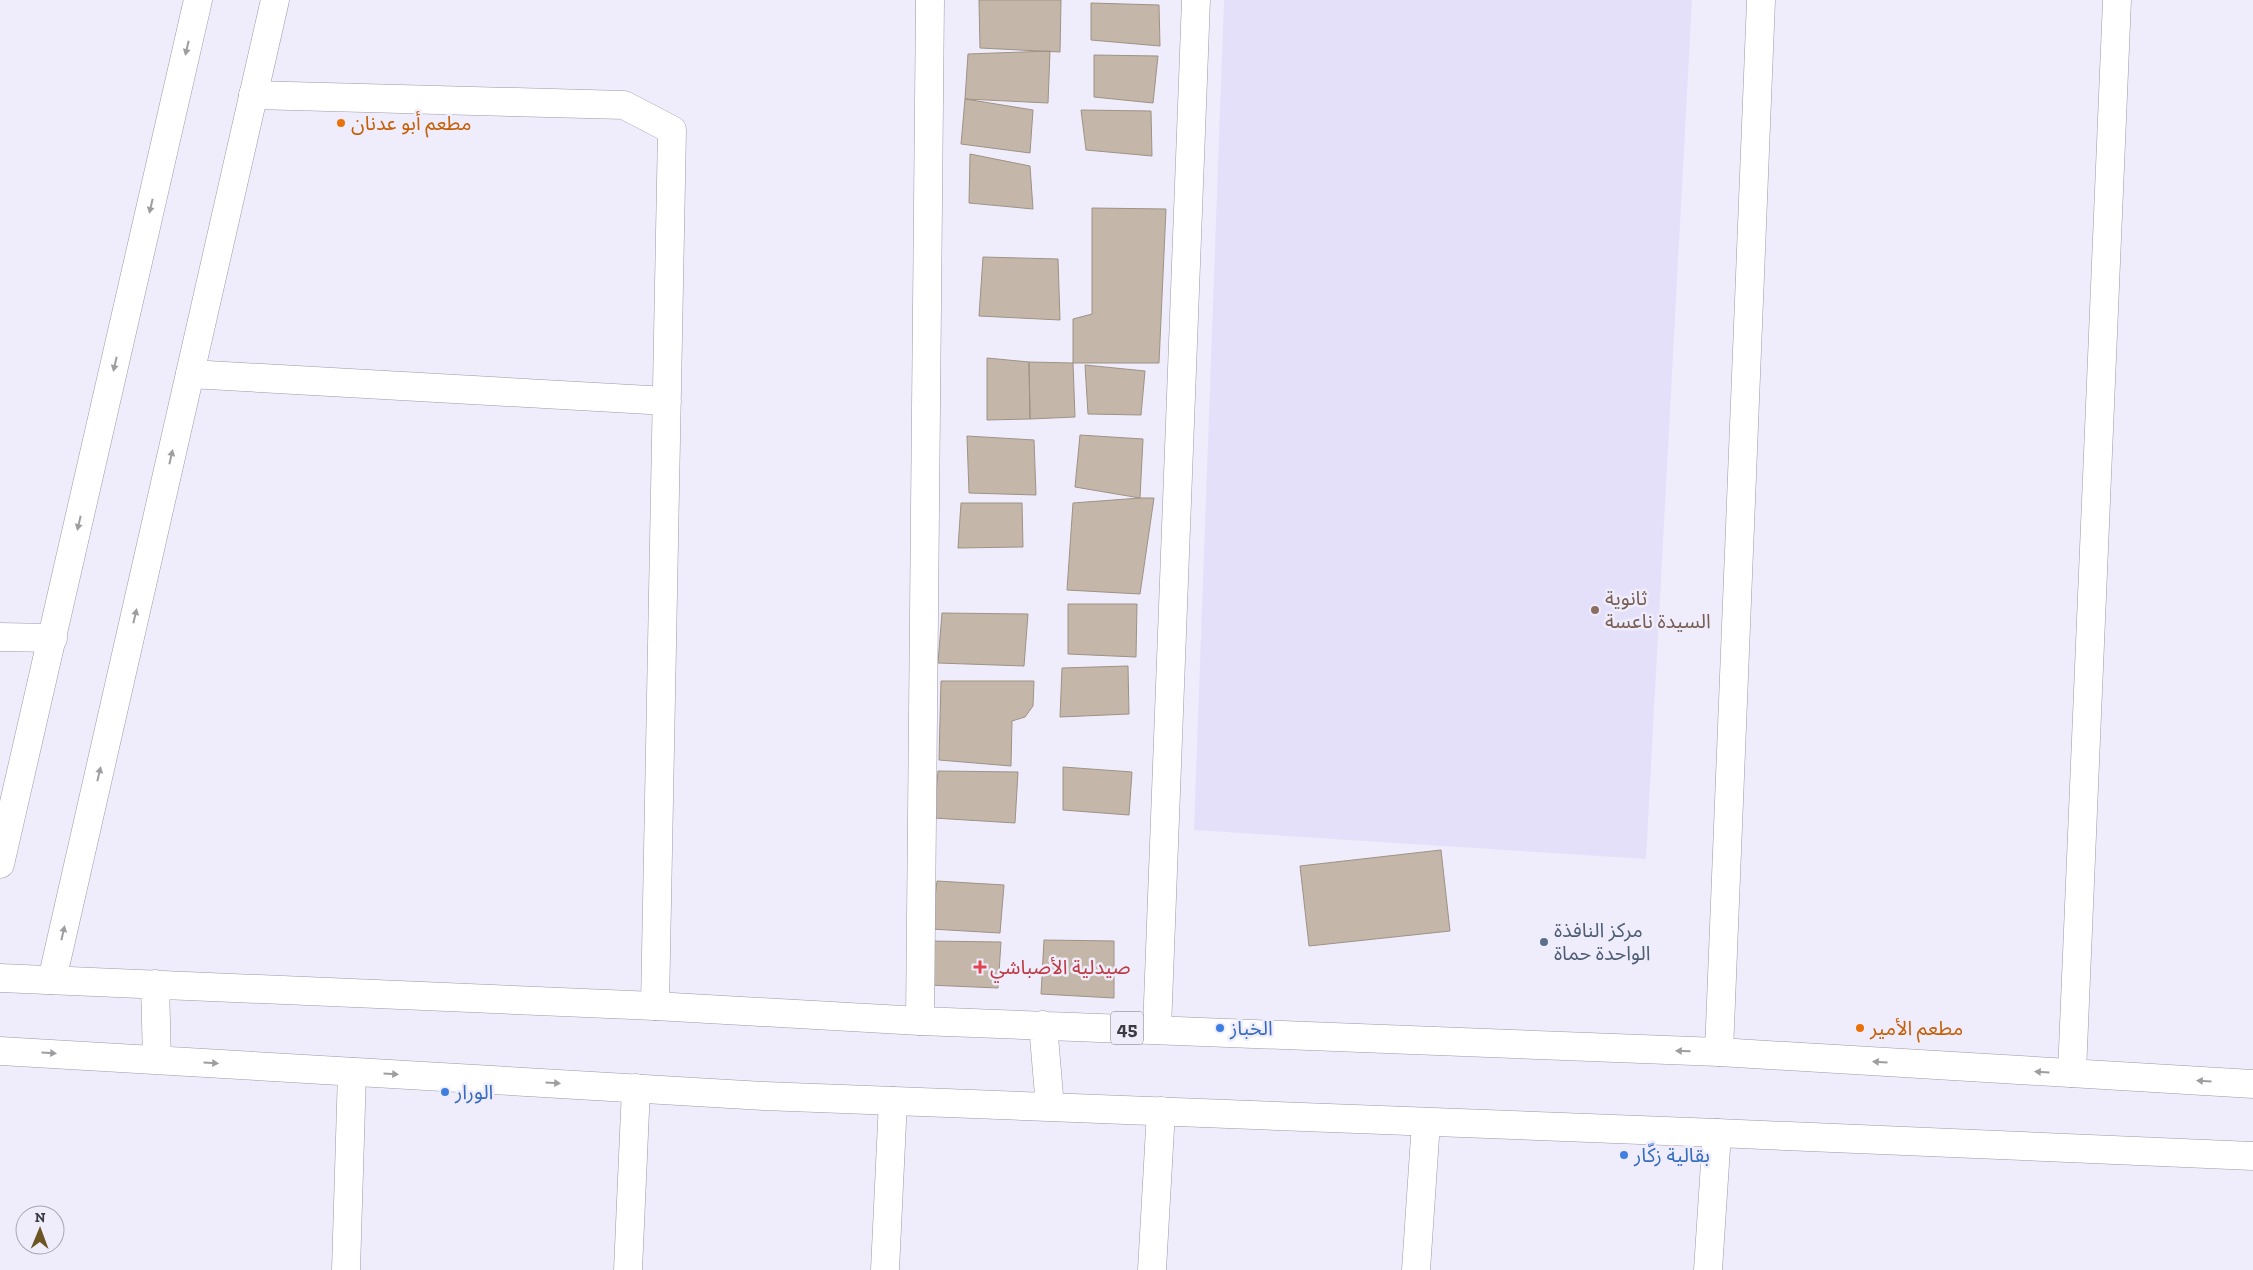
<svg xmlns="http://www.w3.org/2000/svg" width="2253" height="1270" font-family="'Zilla Slab','Noto Sans Arabic',serif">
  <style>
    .built { fill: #e4e0fa }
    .building { fill: #c4b7a9; stroke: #9e9284 }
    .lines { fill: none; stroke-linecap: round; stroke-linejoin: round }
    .street-casing { stroke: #9b98a9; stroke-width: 29 }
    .secondary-casing { stroke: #9b98a9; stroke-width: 29 }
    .primary-casing { stroke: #9b98a9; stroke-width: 29 }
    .street { stroke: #fff; stroke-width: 28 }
    .secondary { stroke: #fff; stroke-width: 28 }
    .primary { stroke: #fff; stroke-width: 28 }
    .oneway { fill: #9e9da0 }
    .food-dot { fill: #e8710a; stroke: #efedfc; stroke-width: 2 }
    .education-dot { fill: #8d6e63; stroke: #efedfc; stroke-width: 2 }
    .service-dot { fill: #5c6f8a; stroke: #efedfc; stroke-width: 2 }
    .health-dot { fill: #e0444e; stroke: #efedfc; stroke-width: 2 }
    .shop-dot { fill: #3f7fe0; stroke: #efedfc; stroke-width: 2 }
    .labels { text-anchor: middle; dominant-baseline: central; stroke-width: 5; stroke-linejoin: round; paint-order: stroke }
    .shield { fill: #efedfc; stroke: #72707a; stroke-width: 1 }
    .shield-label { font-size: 19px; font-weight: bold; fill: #3c3b42 }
    .food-label { font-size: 20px; fill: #c56008; stroke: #efedfc; text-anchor: start }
    .education-label { font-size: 20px; fill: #785e54; stroke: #efedfc; text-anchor: start }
    .service-label { font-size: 20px; fill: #4e5e75; stroke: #efedfc; text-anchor: start }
    .health-label { font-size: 20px; fill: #be3a42; stroke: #efedfc; text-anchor: start }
    .shop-label { font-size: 20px; fill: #366cbe; stroke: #efedfc; text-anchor: start }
  </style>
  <rect width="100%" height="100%" fill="#efedfc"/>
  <path class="built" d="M 1224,0 L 1692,0 L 1646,859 L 1194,830 Z"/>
  <path class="building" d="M 979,0 L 1061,0 L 1060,52 L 980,48 Z
    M 1091,3 L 1159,5 L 1160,46 L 1091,40 Z
    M 1050,51 L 1048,103 L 965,99 L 968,54 Z
    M 1094,55 L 1158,56 L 1153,103 L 1094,97 Z
    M 965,99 L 1033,110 L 1030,153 L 961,144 Z
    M 1081,110 L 1151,111 L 1152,156 L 1086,150 Z
    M 970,154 L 1030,166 L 1033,209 L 969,203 Z
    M 1092,208 L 1166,209 L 1159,363 L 1073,363 L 1073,319 L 1092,314 Z
    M 983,257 L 1058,259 L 1060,320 L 979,316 Z
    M 987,358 L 1029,362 L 1030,419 L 987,420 Z
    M 1029,362 L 1073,363 L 1075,417 L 1030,419 Z
    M 1085,365 L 1145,371 L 1141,415 L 1088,414 Z
    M 1080,435 L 1143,439 L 1140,498 L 1075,487 Z
    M 967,436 L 1034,440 L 1036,495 L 969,493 Z
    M 1140,498 L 1154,498 L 1140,594 L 1067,590 L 1073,503 Z
    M 961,503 L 1022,503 L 1023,547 L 958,548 Z
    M 1068,604 L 1137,604 L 1136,657 L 1068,654 Z
    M 942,613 L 1028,614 L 1024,666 L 938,663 Z
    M 1128,666 L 1129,714 L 1060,717 L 1062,668 Z
    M 941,681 L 1034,681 L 1033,706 L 1025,717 L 1012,721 L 1011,766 L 939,760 Z
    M 1063,767 L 1132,772 L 1129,815 L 1063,810 Z
    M 938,771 L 1018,772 L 1015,823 L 934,818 Z
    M 1441,850 L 1450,931 L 1309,946 L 1300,866 Z
    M 937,881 L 1004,885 L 1000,933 L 931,929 Z
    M 1044,940 L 1114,941 L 1114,998 L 1041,994 Z
    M 928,941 L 1001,942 L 998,988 L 928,985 Z"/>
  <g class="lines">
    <g class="street-casing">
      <path id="street" d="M 253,95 L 624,105 L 672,130 L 655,1006
        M 190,374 L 667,401
        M 0,637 L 53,638
        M 920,1021 L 930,0
        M 1157,1029 L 1196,0
        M 1719,1052 L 1761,0
        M 2072,1073 L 2117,0
        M 346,1270 L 352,1072
        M 628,1270 L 636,1088
        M 885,1270 L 893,1101
        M 1152,1270 L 1161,1111
        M 1416,1270 L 1426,1122
        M 1708,1270 L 1717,1133"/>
    </g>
    <g class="secondary-casing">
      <path id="secondary" d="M 0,864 L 198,0
        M 52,980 L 275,0"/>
    </g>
    <g class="primary-casing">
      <path id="primary" d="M 0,978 L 655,1006 L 920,1021 L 1719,1052 L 2253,1084
        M 155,984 L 157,1060
        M 1043,1025 L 1050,1107
        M 0,1051 L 764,1096 L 1717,1133 L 2253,1156"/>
    </g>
    <use href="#street" class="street"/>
    <use href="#secondary" class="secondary"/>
    <use href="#primary" class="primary"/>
  </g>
  <defs><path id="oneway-solid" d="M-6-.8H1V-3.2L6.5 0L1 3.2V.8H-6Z" transform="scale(1.25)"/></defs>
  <g class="oneway">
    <use href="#oneway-solid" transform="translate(187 48) rotate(103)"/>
    <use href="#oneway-solid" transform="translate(151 206) rotate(103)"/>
    <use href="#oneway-solid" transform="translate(115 364) rotate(103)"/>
    <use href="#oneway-solid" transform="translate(171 457) rotate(-77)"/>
    <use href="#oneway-solid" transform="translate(79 523) rotate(103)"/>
    <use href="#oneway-solid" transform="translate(135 616) rotate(-77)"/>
    <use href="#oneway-solid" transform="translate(99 774) rotate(-77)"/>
    <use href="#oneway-solid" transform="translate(63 933) rotate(-77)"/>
    <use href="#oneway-solid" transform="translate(1683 1051) rotate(-178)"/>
    <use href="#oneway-solid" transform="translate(49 1053) rotate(3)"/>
    <use href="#oneway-solid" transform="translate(1880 1062) rotate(-177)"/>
    <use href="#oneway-solid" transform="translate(211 1063) rotate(3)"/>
    <use href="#oneway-solid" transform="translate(2042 1072) rotate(-177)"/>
    <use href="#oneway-solid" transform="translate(391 1074) rotate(3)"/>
    <use href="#oneway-solid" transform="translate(2204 1081) rotate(-177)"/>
    <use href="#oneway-solid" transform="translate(553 1083) rotate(3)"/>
  </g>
  <g class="food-dot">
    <circle cx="341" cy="123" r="5"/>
    <circle cx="1860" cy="1028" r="5"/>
  </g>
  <circle class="education-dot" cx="1595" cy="610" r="5"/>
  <circle class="service-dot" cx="1544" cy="942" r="5"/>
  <path class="health-dot" d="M977.5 959.5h5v5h5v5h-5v5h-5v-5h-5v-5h5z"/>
  <g class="shop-dot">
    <circle cx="1220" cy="1028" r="5"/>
    <circle cx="445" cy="1092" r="5"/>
    <circle cx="1624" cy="1155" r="5"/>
  </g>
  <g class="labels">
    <rect class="shield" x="1111" y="1011.5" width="32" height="33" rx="4"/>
    <g class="shield-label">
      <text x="1127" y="1028">45</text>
    </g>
    <g class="food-label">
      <text x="351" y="123">مطعم أبو عدنان</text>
      <text x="1870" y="1028">مطعم الأمير</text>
    </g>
    <g class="education-label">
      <text x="1605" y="598">ثانوية<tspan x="1605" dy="23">السيدة ناعسة</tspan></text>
    </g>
    <g class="service-label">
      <text x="1554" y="930">مركز النافذة<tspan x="1554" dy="23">الواحدة حماة</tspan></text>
    </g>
    <g class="health-label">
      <text x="990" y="967">صيدلية الأصباشي</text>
    </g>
    <g class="shop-label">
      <text x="1230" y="1028">الخباز</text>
      <text x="455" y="1092">الورار</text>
      <text x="1634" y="1155">بقالية زكّار</text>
    </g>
  </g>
  <g transform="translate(40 1230) rotate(1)"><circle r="24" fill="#efedfc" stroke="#a7a6b2"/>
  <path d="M0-4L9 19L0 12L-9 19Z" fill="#6c5425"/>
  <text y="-8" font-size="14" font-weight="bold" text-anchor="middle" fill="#3c3b42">N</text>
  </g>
</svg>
